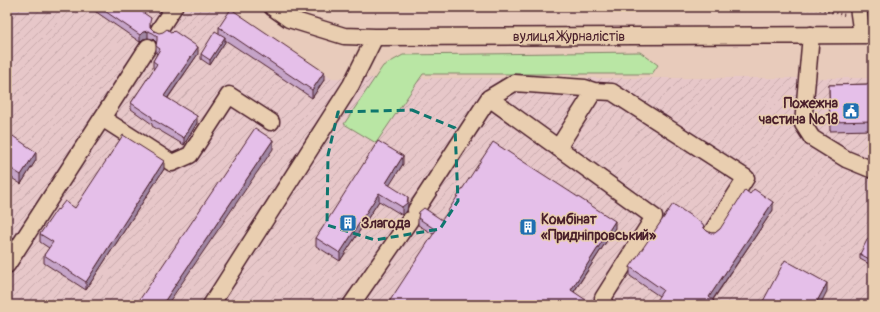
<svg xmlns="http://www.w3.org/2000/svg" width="880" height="312" font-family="Pangolin,sans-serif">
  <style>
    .industrial { fill: url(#industrial-furrows) }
    .grass { fill: #b9e6a4; stroke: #828268 }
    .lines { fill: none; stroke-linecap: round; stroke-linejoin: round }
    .minor-casing { stroke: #4a1f2b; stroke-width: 19 }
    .path { stroke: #4a1f2b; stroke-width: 2.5; stroke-dasharray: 1 3; stroke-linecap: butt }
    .minor { stroke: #e9ceb0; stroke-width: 16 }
    .wall { fill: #c5a4c8; stroke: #4a1f2b }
    .shaded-wall { fill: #a086a3; stroke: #4a1f2b }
    .building { fill: #e5bfe9; stroke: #4a1f2b }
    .marked { fill: none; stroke: #0f766e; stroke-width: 3; stroke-dasharray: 8 5; stroke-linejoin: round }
    .labels { text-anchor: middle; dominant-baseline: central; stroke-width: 3; stroke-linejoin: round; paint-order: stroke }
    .street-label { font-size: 14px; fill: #4a1f2b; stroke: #e9ceb0 }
    .poi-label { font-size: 14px; font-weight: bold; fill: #4a1f2b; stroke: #e9ceb0; text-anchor: start }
  </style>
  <defs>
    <pattern id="industrial-furrows" width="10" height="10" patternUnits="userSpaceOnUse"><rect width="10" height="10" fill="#e7c7c9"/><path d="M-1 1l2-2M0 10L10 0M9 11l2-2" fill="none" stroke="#c8aaad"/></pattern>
  </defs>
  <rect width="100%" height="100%" fill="#e8cbbb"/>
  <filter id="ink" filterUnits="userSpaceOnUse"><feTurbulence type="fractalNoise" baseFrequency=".025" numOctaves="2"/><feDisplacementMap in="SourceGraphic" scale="8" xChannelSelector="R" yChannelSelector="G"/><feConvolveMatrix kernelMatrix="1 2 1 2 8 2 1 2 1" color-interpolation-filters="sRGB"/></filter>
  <g filter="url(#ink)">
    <path class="industrial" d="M 7,7 L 226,7 L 332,78 L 873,78 L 873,305 L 7,305 Z"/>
    <path class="grass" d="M 640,52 L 658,65 L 652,74 L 423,74 L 376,143 L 344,124 L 383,66 L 403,55 Z"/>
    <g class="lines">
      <g class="minor-casing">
        <path id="minor" d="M 272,7 L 289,19 L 344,36 L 375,37 L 873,35
          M 858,7 L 862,35
          M 159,30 L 174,7
          M 811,35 L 803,124 L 812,138 L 846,159 L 873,170
          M 489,98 L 654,217 L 603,298 L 603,305
          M 102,118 L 172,163 L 190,155 L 229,95 L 271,122
          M 558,148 L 594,91
          M 416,210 L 489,98 L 514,83 L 585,88 L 594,91 L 612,92 L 746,178 L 712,232
          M 7,265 L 148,47
          M 211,305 L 351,85 L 375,37
          M 351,305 L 410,220"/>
      </g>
      <path class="path" d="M 329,7 L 348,11 L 363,7
        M 564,7 L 632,9 L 753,10 L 814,8 L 845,15"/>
      <use href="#minor" class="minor"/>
    </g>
    <path class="wall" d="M 89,7 L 135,7 L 151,25 L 150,27 L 154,31 L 198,54 L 168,98 L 197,123 L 184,145 L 152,126 L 152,124 L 131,109 L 131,103 L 154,69 L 153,68 L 153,61 L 157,54 L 156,53 L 156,46 L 157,43 L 153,39 L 148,38 L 143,39 L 140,42 Z
      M 219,27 L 324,80 L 312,98 L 225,40 L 225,42 L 210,65 L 201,59 L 201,54 L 219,33 Z
      M 873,84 L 873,130 L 830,131 L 829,85 Z
      M 7,132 L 36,160 L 21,184 L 7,175 Z
      M 403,164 L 389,185 L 408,205 L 407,211 L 402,215 L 379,201 L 340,261 L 316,246 L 316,238 Z
      M 164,169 L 86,290 L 44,263 L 44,255 L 49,248 L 40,242 L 40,234 L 58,210 L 75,208 Z
      M 773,210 L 713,300 L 714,305 L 659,296 L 630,276 L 630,267 L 704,228 L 707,231 L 711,233 L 715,233 L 720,229 Z
      M 418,218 L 442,220 L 615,228 L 574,292 L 589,305 L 433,234 L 418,225 Z
      M 873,241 L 873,266 L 860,259 L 860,254 Z"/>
    <path class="shaded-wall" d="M 148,31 L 148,38 L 143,39 L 140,42 L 140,35 L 143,32 Z
      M 225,37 L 225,42 L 210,65 L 210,60 Z
      M 198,47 L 198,54 L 164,103 L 164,96 Z
      M 324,72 L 324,80 L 312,98 L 312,90 Z
      M 197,116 L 197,123 L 184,145 L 184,138 Z
      M 273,140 L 273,149 L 167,305 L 162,305 Z
      M 36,152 L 36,160 L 21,184 L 21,175 Z
      M 403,156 L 403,164 L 386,191 L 386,183 Z
      M 164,161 L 164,169 L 86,290 L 86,282 Z
      M 379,193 L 379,201 L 340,261 L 340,253 Z
      M 408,197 L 408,205 L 407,211 L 402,215 L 402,207 Z
      M 773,202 L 773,210 L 709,305 L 709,297 Z
      M 615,221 L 615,228 L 571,296 L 571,290 Z
      M 827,283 L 827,291 L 820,305 L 815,305 Z
      M 714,301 L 714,305 L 711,305 Z"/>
    <path class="building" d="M 99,7 L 135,7 L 151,18 L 150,22 L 150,27 L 154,31 L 159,33 L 163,32 L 167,29 L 172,33 L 174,31 L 198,47 L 164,96 L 197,116 L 184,138 L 152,119 L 152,117 L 131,103 L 157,64 L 153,61 L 160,49 L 156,46 L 157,40 L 157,36 L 153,33 L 148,31 L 143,32 L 140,35 Z
      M 231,9 L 324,72 L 312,90 L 219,27 Z
      M 215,31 L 225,37 L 210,60 L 201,54 Z
      M 873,84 L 873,121 L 830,122 L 829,85 Z
      M 255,128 L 273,140 L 162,305 L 136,305 Z
      M 7,132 L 36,152 L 21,175 L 7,166 Z
      M 123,135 L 164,161 L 86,282 L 44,255 L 53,242 L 40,234 L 57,209 L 58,210 L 65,201 L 75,208 Z
      M 378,141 L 403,156 L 386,183 L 408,197 L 407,203 L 402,207 L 379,193 L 340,253 L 316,238 Z
      M 493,142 L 615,221 L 571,290 L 589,302 L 587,305 L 387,305 L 436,230 L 418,218 L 419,212 L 424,208 L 442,220 Z
      M 754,189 L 773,202 L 709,297 L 714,301 L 711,305 L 653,305 L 663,290 L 630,267 L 673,204 L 703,224 L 704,228 L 707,231 L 711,233 L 715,233 L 720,229 L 745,190 L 750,194 Z
      M 868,238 L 873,241 L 873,261 L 860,254 Z
      M 785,260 L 827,283 L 815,305 L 761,305 Z"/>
  </g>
  <path class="marked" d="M 412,110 L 455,128 L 458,201 L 440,229 L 375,240 L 327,225 L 328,155 L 338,112 Z"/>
  <defs>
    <g id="civic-square" transform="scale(0.9)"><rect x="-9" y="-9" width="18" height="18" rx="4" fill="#1f6fb2" stroke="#e9ceb0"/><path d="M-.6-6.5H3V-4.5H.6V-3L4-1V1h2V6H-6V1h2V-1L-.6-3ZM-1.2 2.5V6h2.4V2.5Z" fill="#fff"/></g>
    <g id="building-square" transform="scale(0.9)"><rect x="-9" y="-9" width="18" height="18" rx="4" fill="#1f6fb2" stroke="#e9ceb0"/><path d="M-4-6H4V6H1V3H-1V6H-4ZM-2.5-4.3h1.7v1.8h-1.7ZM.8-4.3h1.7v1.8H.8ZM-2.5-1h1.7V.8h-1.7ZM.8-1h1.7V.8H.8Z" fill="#fff"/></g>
  </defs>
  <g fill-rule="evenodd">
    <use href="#civic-square" x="851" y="111"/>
    <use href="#building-square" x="348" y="223"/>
    <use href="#building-square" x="528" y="227"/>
  </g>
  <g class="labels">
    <g class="street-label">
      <text x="569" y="36">вулиця Журналістів</text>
    </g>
    <g class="poi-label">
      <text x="838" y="103" text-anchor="end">Пожежна<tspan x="838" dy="16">частина №18</tspan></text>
      <text x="541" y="219">Комбінат<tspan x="541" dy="16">«Придніпровський»</tspan></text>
      <text x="361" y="223">Злагода</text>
    </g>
  </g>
  <rect width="880" height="312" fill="none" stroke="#e9ceb0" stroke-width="24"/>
  <rect x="12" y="12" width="856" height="288" fill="none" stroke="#4a1f2b" stroke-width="1.5" filter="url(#ink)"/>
</svg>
